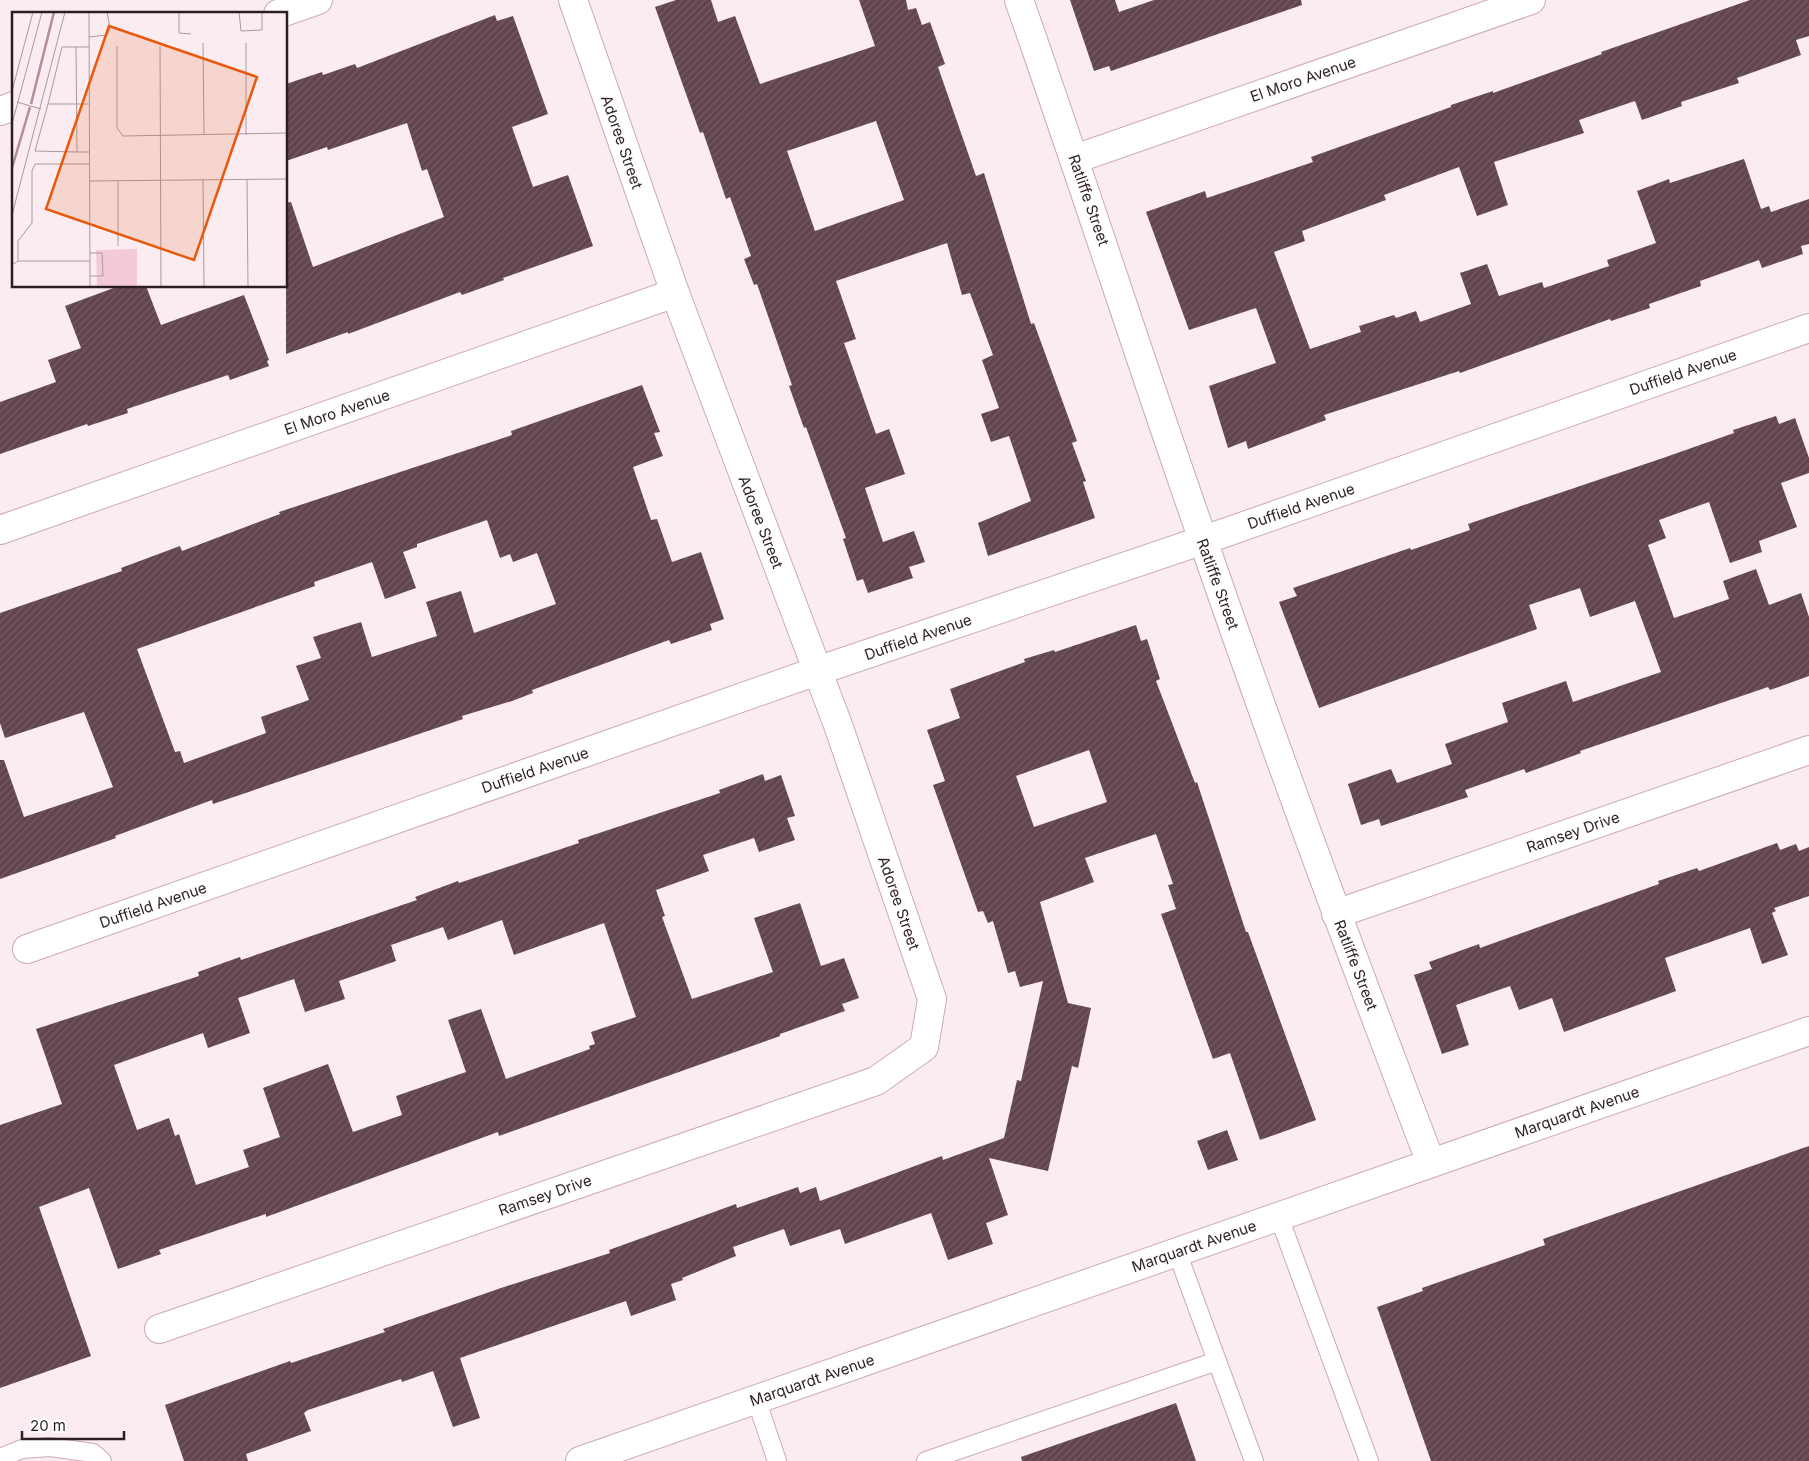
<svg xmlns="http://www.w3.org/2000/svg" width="1809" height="1461" font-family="Inter,sans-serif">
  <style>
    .building { fill: url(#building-hatch); fill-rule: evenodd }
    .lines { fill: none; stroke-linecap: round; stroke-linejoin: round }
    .service-casing { stroke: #ccaab7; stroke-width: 20 }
    .minor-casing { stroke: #ccaab7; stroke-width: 30 }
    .tertiary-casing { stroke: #ccaab7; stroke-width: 30 }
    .service { stroke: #fff; stroke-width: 18 }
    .minor { stroke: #fff; stroke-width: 28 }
    .tertiary { stroke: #fff; stroke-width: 28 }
    .labels { text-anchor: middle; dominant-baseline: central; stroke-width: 5; stroke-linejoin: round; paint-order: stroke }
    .street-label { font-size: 15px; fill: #2c1f24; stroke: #fdfdfd }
    .inset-river { fill: none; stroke: #b68c9c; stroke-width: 2.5 }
    .inset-road { fill: none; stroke: #a89a9f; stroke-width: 1 }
    .view { fill: #e8590c; fill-opacity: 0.15; stroke: #e8590c; stroke-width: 2.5 }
    .inset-edge { fill: none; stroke: #2c1f24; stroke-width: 2.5 }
  </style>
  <defs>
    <pattern id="building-hatch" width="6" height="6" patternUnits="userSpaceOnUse" patternTransform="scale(1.25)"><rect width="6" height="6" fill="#614450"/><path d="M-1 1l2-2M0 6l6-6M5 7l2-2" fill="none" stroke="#745c66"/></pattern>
  </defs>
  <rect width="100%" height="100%" fill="#faecf1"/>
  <path class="building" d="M 676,0 L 711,0 L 718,22 L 735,16 L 760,84 L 875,46 L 859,0 L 906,0 L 908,10 L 916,8 L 922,25 L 930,22 L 945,64 L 938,67 L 976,176 L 984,173 L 1031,324 L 1034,323 L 1077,441 L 1072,443 L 1086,481 L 1083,482 L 1095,518 L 988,556 L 978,523 L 1031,501 L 1009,436 L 991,442 L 981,414 L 999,408 L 982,360 L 993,355 L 970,293 L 962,295 L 947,243 L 836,281 L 856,339 L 844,343 L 876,434 L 889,429 L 905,474 L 865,488 L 883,542 L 914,531 L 925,562 L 909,567 L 913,578 L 868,593 L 863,579 L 857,581 L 843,539 L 846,538 L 806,427 L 804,428 L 789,386 L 792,385 L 757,284 L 754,285 L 744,259 L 751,256 L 730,197 L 726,199 L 703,132 L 700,133 L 655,7 ZM 876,121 L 904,200 L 815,231 L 787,151 Z
    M 1070,0 L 1115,0 L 1119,12 L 1154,0 L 1301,0 L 1302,5 L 1111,71 L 1109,66 L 1094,71 Z
    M 1750,0 L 1809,0 L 1809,36 L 1796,40 L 1801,55 L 1737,78 L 1739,83 L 1681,102 L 1682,106 L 1642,120 L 1635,101 L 1579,120 L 1584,133 L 1494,162 L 1508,205 L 1477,216 L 1459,167 L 1384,195 L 1386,200 L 1302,231 L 1305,241 L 1274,252 L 1310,349 L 1361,332 L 1359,326 L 1394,315 L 1396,318 L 1416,311 L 1420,322 L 1471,304 L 1460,273 L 1487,264 L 1499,296 L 1542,282 L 1544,288 L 1609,266 L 1607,260 L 1656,243 L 1637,191 L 1669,179 L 1670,183 L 1744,159 L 1761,209 L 1769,206 L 1771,212 L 1809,199 L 1809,244 L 1801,246 L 1803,254 L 1762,268 L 1759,260 L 1700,281 L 1701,286 L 1649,304 L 1650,308 L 1611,321 L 1610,319 L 1460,373 L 1459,371 L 1324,415 L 1326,420 L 1248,449 L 1246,441 L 1228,448 L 1209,386 L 1276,363 L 1256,308 L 1189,330 L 1146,212 L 1205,191 L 1207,198 L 1313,162 L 1311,157 L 1451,107 L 1451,105 L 1493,91 L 1493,93 L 1602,54 L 1601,52 Z
    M 495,15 L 497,21 L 513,16 L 548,114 L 512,127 L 533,187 L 568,175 L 593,246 L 503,278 L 504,280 L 462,295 L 460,292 L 348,334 L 348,332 L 286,354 L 286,203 L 291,202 L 313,267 L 444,217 L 427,169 L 422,171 L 407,123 L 328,150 L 327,147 L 286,161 L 286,84 L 322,72 L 323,75 L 355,64 L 357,68 Z
    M 119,286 L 146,286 L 161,325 L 244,295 L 269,360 L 267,361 L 269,366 L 230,380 L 228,375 L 127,409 L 128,413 L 88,426 L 87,424 L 0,454 L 0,402 L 56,382 L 48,360 L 81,348 L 65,306 Z
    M 642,385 L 660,432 L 654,433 L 663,456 L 633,467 L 651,520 L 657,519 L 672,562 L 701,552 L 724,619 L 710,624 L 712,630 L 671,644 L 669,640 L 532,690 L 533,693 L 512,701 L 462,716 L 463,719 L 213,804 L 212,800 L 115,836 L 116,838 L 0,879 L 0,760 L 4,760 L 24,817 L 113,787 L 84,712 L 5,738 L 0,723 L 0,613 L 122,571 L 121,568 L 180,546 L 182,551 L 280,514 L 279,512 L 512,435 L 511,431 ZM 487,520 L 500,558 L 510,554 L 513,562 L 537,553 L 556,604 L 474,633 L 461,591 L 426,602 L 437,636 L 372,657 L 361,622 L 313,637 L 321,658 L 296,666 L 309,700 L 261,717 L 266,733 L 184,763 L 180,751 L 175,752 L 137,649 L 315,586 L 314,582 L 372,562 L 385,599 L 416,588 L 403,552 L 417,547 L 417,544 Z
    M 1776,416 L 1779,424 L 1795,418 L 1809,458 L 1809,473 L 1781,483 L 1797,527 L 1759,541 L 1762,552 L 1730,563 L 1709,502 L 1659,520 L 1666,538 L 1648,545 L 1674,618 L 1729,599 L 1723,581 L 1756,569 L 1769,605 L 1801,593 L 1809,617 L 1809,676 L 1770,690 L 1768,687 L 1580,751 L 1581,753 L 1526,773 L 1524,769 L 1465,790 L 1468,797 L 1381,826 L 1379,819 L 1361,825 L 1348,784 L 1391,769 L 1397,783 L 1452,764 L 1445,744 L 1508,722 L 1502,703 L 1566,681 L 1573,702 L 1661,672 L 1635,601 L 1590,617 L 1580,588 L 1529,605 L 1537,629 L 1319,708 L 1279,602 L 1297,596 L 1293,588 L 1410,548 L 1411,550 L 1470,530 L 1468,524 L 1663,458 L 1734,433 L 1733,430 Z
    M 1136,625 L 1141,641 L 1147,639 L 1160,679 L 1156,681 L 1195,783 L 1197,782 L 1246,932 L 1248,932 L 1316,1120 L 1260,1140 L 1230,1053 L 1213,1059 L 1161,914 L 1176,909 L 1168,885 L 1173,884 L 1156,834 L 1085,858 L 1094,882 L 1040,902 L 1068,1003 L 1091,1008 L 1078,1068 L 1072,1066 L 1048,1171 L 989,1158 L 1008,1215 L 986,1223 L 993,1244 L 948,1260 L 931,1213 L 845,1244 L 840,1229 L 790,1246 L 784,1229 L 733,1247 L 736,1256 L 682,1278 L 683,1280 L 671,1284 L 676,1300 L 631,1316 L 626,1301 L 460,1358 L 480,1418 L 453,1427 L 433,1371 L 402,1382 L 401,1379 L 308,1410 L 304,1413 L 311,1431 L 246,1454 L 248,1461 L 184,1461 L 165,1405 L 290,1361 L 291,1363 L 385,1332 L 383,1329 L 501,1288 L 610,1253 L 609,1250 L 736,1204 L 737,1208 L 798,1187 L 800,1193 L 816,1187 L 820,1201 L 942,1156 L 943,1160 L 1004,1138 L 1017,1080 L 1021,1081 L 1043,981 L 1020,987 L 1015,971 L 1008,973 L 993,921 L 988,923 L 983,911 L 978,912 L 933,785 L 945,781 L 927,730 L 960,718 L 950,689 L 1025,662 L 1024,659 L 1054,650 L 1055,652 ZM 1089,750 L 1107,802 L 1034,827 L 1016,776 Z
    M 763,774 L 765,781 L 781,775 L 795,816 L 787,818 L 795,840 L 759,852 L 754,838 L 703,855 L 709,871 L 656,890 L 665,916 L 662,917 L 692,999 L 773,972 L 754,918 L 800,903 L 821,966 L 844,958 L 859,998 L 842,1004 L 845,1011 L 780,1034 L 780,1036 L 499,1136 L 498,1132 L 266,1217 L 266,1214 L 159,1250 L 161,1254 L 118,1269 L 89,1188 L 39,1207 L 91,1356 L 0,1388 L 0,1125 L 62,1104 L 36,1029 L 199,976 L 198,972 L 240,957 L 241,960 L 417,900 L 415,897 L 458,881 L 459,883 L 579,843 L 578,840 L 720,793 L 719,790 ZM 502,920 L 514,955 L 604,923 L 636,1017 L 591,1032 L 595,1044 L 589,1046 L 590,1049 L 506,1079 L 481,1009 L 448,1020 L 466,1072 L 396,1096 L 402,1115 L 353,1132 L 328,1064 L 263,1088 L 280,1137 L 243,1150 L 249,1167 L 196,1185 L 179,1134 L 175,1136 L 169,1118 L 137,1130 L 114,1065 L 203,1033 L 208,1048 L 250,1033 L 238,998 L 294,979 L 305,1012 L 345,999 L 339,981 L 396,961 L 391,945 L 443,927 L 448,940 Z
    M 1777,843 L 1780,850 L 1796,844 L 1799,851 L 1809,847 L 1809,896 L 1774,908 L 1776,911 L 1772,913 L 1788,955 L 1762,964 L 1750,928 L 1665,958 L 1676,991 L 1564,1032 L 1552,998 L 1519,1010 L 1510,986 L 1456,1005 L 1469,1045 L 1442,1054 L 1414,975 L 1432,969 L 1429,962 L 1479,944 L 1480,948 L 1659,884 L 1658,881 L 1697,868 L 1699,871 Z
    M 1227,1130 L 1238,1160 L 1208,1170 L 1197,1141 Z
    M 1809,1146 L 1809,1461 L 1431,1461 L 1377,1307 L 1423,1291 L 1422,1288 L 1545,1245 L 1543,1239 Z
    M 1176,1403 L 1196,1461 L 1022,1461 L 1021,1457 Z"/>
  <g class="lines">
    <g class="service-casing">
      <path id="service" d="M 1279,1217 L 1369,1461
        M 1217,1361 L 1254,1461
        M 756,1399 L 777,1461
        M 0,1458 L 22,1449 L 50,1447 L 93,1453 L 102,1461
        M 926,1461 L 1217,1361 L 1177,1252"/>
    </g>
    <g class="minor-casing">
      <path id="minor" d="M 1019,0 C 1082,179 1140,360 1203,540 C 1275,749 1352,957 1431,1163
        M 278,14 L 318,0
        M 0,111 L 14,106
        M 1075,159 L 1531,0
        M 0,530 L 675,293
        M 1336,914 L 1809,750
        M 27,949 L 817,671 L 1227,532 L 1809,328
        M 159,1329 L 876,1081 L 924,1047 L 932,999 L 838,725 L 675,293 L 573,0"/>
    </g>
    <g class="tertiary-casing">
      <path id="tertiary" d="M 580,1461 L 1809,1031"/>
    </g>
    <use href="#service" class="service"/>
    <use href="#minor" class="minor"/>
    <use href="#tertiary" class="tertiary"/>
  </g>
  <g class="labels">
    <g class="street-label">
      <text transform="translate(1303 79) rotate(-19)">El Moro Avenue</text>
      <text transform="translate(622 142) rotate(71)">Adoree Street</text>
      <text transform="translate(1089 200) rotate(71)">Ratliffe Street</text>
      <text transform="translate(1683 372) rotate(-19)">Duffield Avenue</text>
      <text transform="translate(337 412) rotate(-19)">El Moro Avenue</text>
      <text transform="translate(1301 506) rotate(-19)">Duffield Avenue</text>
      <text transform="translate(761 522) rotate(69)">Adoree Street</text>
      <text transform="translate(1218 584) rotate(70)">Ratliffe Street</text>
      <text transform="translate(918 637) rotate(-19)">Duffield Avenue</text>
      <text transform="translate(535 770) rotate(-19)">Duffield Avenue</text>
      <text transform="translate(1573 832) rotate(-19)">Ramsey Drive</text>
      <text transform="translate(899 903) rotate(71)">Adoree Street</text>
      <text transform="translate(153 905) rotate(-19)">Duffield Avenue</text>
      <text transform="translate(1356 965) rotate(69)">Ratliffe Street</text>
      <text transform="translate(1577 1112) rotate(-19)">Marquardt Avenue</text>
      <text transform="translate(545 1195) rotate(-19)">Ramsey Drive</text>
      <text transform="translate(1194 1246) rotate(-19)">Marquardt Avenue</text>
      <text transform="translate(812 1380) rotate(-19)">Marquardt Avenue</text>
    </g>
  </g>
  <g transform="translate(12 12)">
    <rect width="275" height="275" fill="#faecf1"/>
    <path d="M 125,237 L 125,275 L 85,274 L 84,238 Z" fill="#f4cada"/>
    <path class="inset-river" d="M 19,92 L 42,0M 0,156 L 18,95"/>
    <path class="inset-road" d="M 77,0 L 78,275M 167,0 L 167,21 L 179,22M 227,0 L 229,19 L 250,18 L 250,0M 77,25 L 95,23 L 98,16 L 95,0M 191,31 L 192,123M 234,31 L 234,123M 105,34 L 105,116 L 111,124 L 275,121M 148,34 L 149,275M 64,35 L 65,140 L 77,140M 77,35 L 50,35 L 36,92 L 77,92M 0,79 L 21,0M 5,90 L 29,97M 36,92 L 23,139 L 65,140M 0,112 L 30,0M 235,167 L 236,275M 106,168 L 106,234M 191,168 L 192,275M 77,169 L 275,167M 0,203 L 53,0M 78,241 L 90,241 L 91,264 L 78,264M 6,249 L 78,249M 0,253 L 6,249 L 6,229 L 20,211 L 20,159 L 23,152 L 77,152"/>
    <path class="view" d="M 97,14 L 245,65 L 182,248 L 34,197 Z"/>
    <rect width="275" height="275" class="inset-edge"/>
  </g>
  <path d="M22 1431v8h102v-8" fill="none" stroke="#2c1f24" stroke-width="2.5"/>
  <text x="30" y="1431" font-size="15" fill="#2c1f24" stroke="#fdfdfd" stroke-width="4" paint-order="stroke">20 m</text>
</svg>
